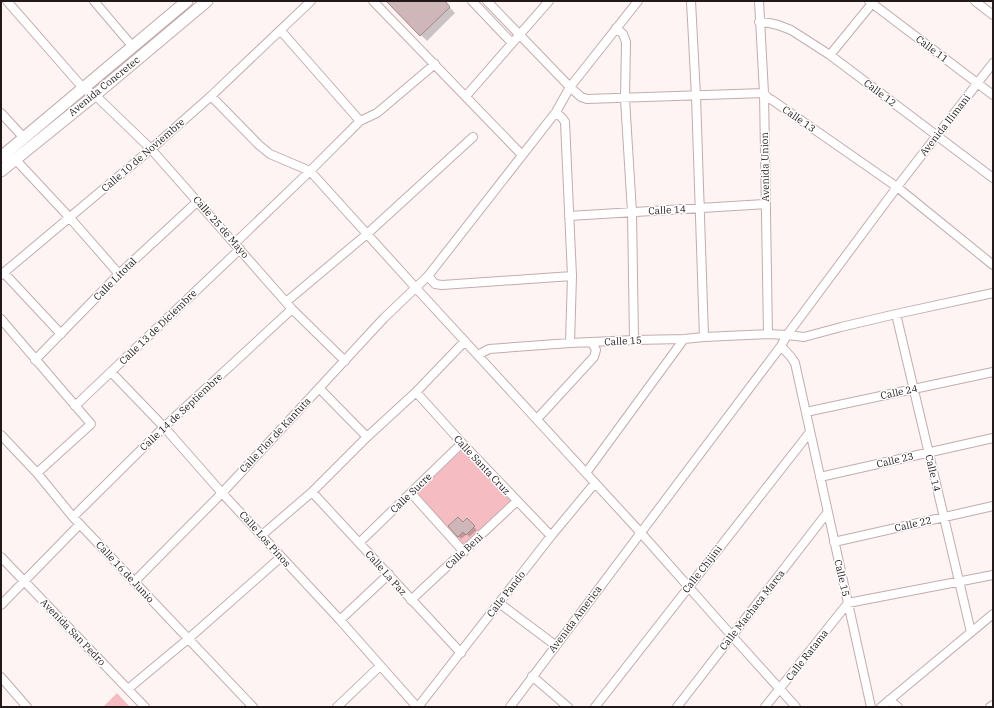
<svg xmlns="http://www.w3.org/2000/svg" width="994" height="708" font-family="'IBM Plex Serif',serif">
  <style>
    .green { fill: #f5bcc2 }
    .shadow { fill: #0003 }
    .building { fill: #cfb7b9; stroke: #9f898b }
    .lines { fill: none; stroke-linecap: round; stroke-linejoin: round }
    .street-casing { stroke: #c4acae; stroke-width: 10 }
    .secondary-casing { stroke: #c4acae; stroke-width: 13 }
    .street { stroke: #fff; stroke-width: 8 }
    .secondary { stroke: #fff; stroke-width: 11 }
    .labels { text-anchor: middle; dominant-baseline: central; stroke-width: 3; stroke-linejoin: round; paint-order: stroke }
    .street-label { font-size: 10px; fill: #22191a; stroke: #fff }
  </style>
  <rect width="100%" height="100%" fill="#fef4f4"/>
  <path class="green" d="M 463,449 L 511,501 L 463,545 L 417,493 Z
    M 117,693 L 130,707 L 103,707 Z"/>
  <path class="shadow" d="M 387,1 L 444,1 L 455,13 L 427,41 Z
    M 467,520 L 477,530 L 469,537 L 467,534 L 461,539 L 450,526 L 464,523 Z"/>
  <path class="building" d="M 386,1 L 445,1 L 450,7 L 420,36 Z
    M 458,517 L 463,522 L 467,518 L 475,526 L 466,535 L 463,532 L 458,537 L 448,526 Z"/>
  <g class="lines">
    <g class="street-casing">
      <path id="street" d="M 7,1 L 83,88 L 95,95 L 151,149 L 292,309 L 345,361
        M 94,1 L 133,47
        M 373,1 L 522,155
        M 472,1 L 512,43
        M 487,1 L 570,87 L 581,97 L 587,99 L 764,93 L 768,98 L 772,100 L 897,187 L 993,265
        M 691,1 L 696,96 L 704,337
        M 759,1 L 764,93 L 768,334
        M 869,1 L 993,95
        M 975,1 L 993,15
        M 759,22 L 769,23 L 778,25 L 791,30 L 830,55 L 993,178
        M 616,28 L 623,34 L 626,42 L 625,99 L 632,212 L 634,340
        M 281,31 L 360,121
        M 830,55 L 874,1
        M 993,63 L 897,187 L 787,335 L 804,337 L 841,327 L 896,314 L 993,293
        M 211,96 L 259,145 L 270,154 L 310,171 L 415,287 L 641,533 L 732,636 L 796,707
        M 466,96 L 549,1
        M 556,112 L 563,119 L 565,122 L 572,276 L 570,343
        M 1,113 L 24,138
        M 15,159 L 70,218 L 119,274
        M 569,216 L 766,204
        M 235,243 L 310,171 L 360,121 L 377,113 L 435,64
        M 4,273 L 61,334
        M 1,275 L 151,149 L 211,96 L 311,1
        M 428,276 L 435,284 L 442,285 L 572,276
        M 286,302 L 367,234 L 473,137
        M 896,314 L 971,632
        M 1,319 L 91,424 L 37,473
        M 478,355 L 489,349 L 570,343 L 634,340 L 684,339 L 704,337 L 768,334 L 787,335 L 781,346 L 510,707
        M 35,360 L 119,274 L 198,201
        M 111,372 L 164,427 L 222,493 L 340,620 L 417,707
        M 319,388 L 367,437
        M 416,392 L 462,443 L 551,536
        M 75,406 L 240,249
        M 806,412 L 993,372
        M 537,419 L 594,357 L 596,350 L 592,343
        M 1,435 L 37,473 L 73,517 L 253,707
        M 586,473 L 684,339
        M 820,477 L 993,438
        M 312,492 L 461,653
        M 411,493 L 464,552
        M 73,517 L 164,427 L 292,309
        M 262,535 L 312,492 L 367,437 L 416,392 L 465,341
        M 834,542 L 993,506
        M 359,543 L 462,443
        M 1,557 L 145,707
        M 134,582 L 222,493 L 384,318 L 428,276 L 556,112 L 570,87 L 638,1
        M 411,600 L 517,501
        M 499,603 L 555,645
        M 1,605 L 80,524
        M 340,620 L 389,574
        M 532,676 L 568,707
        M 1,677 L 27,707
        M 128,689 L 188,639 L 281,557
        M 889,700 L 898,707
        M 337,707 L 380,666
        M 418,707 L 551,536 L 595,483
        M 595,707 L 810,432
        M 677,707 L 827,513
        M 765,707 L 848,603 L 795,363 L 791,357 L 781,346
        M 871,707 L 848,603 L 993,575
        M 881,707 L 993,614
        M 990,707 L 993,705"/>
    </g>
    <g class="secondary-casing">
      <path id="secondary" d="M 1,157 L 187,1
        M 1,171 L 95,95 L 207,1"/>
    </g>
    <use href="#street" class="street"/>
    <use href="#secondary" class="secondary"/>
  </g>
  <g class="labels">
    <g class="street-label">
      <text transform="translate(932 49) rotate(37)">Calle 11</text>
      <text transform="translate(104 86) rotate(-39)">Avenida Concretec</text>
      <text transform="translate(880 93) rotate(37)">Calle 12</text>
      <text transform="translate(799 119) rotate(35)">Calle 13</text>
      <text transform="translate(945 125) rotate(-52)">Avenida Ilimani</text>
      <text transform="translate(143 155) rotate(-41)">Calle 10 de Noviembre</text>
      <text transform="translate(765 167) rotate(-91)">Avenida Union</text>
      <text transform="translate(667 210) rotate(-3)">Calle 14</text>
      <text transform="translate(221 227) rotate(49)">Calle 25 de Mayo</text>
      <text transform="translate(115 279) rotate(-45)">Calle Litotal</text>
      <text transform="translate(158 327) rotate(-44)">Calle 13 de Diciembre</text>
      <text transform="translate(623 341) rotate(-3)">Calle 15</text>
      <text transform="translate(899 392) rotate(-12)">Calle 24</text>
      <text transform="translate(181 412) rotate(-43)">Calle 14 de Septiembre</text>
      <text transform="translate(275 435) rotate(-47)">Calle Flor de Kantuta</text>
      <text transform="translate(895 460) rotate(-13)">Calle 23</text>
      <text transform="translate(482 465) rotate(47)">Calle Santa Cruz</text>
      <text transform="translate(933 473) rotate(77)">Calle 14</text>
      <text transform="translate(411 493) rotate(-44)">Calle Sucre</text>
      <text transform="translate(913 524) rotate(-13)">Calle 22</text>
      <text transform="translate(265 539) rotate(48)">Calle Los Pinos</text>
      <text transform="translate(464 551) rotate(-43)">Calle Beni</text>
      <text transform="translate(702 569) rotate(-52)">Calle Chijini</text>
      <text transform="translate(125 572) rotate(47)">Calle 16 de Junio</text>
      <text transform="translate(386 573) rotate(48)">Calle La Paz</text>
      <text transform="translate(842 578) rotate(77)">Calle 15</text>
      <text transform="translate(506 594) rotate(-52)">Calle Pando</text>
      <text transform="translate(752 610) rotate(-52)">Calle Machaca Marca</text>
      <text transform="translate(575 619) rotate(-53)">Avenida America</text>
      <text transform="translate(73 632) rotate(46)">Avenida San Pedro</text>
      <text transform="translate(807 655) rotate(-52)">Calle Ratama</text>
    </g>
  </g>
  <rect width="994" height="708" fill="none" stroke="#22191a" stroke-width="4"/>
</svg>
